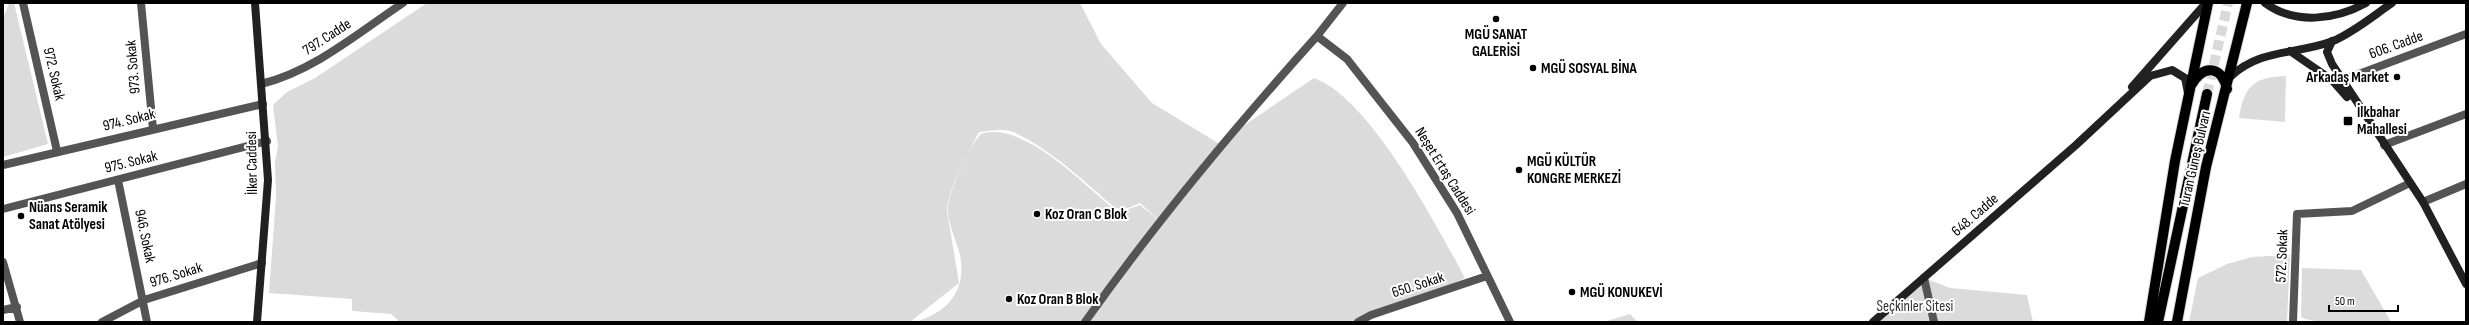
<svg xmlns="http://www.w3.org/2000/svg" width="2469" height="325" font-family="'Sofia Sans Condensed',sans-serif">
  <style>
    .green { fill: #dbdbdb }
    .lines { fill: none; stroke-linecap: round; stroke-linejoin: round }
    .primary-tunnel { stroke: #d9d9d9; stroke-width: 10; stroke-dasharray: 10 5; stroke-linecap: butt }
    .primary-casing { stroke: #dbdbdb; stroke-width: 12 }
    .street { stroke: #545454; stroke-width: 8 }
    .secondary { stroke: #212121; stroke-width: 8 }
    .primary { stroke: #000; stroke-width: 10 }
    .poi-dot { fill: #000; stroke: #fff; stroke-width: 1.5 }
    .labels { text-anchor: middle; dominant-baseline: central; stroke-width: 4; stroke-linejoin: round; paint-order: stroke }
    .poi-label { font-size: 15px; font-weight: bold; fill: #000; stroke: #fff; text-anchor: start }
    .street-label { font-size: 15px; fill: #000; stroke: #fff }
    .park-label { font-size: 15px; fill: #323232; stroke: #fff }
  </style>
  <rect width="100%" height="100%" fill="#fff"/>
  <path class="green" d="M 9,3 L 14,3 L 48,144 L 3,157 L 3,18 Z
    M 427,3 L 1080,3 L 1101,44 L 1152,103 L 1218,143 L 1314,78 C 1370,98 1437,226 1465,278 C 1429,297 1389,304 1353,322 L 915,322 C 951,312 968,287 959,251 C 955,238 949,225 948,212 C 947,194 968,147 981,134 C 1024,120 1085,186 1115,210 L 1129,209 L 1140,205 L 1161,222 L 1140,203 L 1128,208 L 1115,208 C 1086,183 1048,147 1013,132 C 1004,128 989,131 979,132 C 966,157 950,183 947,211 L 959,283 L 910,322 L 400,322 L 391,314 L 352,311 L 352,299 L 269,293 L 276,196 L 275,162 L 278,147 L 273,105 L 287,92 L 315,78 Z
    M 2286,76 L 2285,122 L 2239,118 C 2244,86 2254,77 2286,76 Z
    M 2290,255 L 2287,322 L 2189,322 L 2198,278 L 2227,264 L 2252,257 Z
    M 2302,268 L 2361,270 L 2391,322 C 2373,322 2312,325 2301,317 Z
    M 1924,278 L 1950,288 L 2027,295 L 2033,322 L 1873,322 Z
    M 1630,314 L 1638,322 L 1604,322 Z"/>
  <g class="lines">
    <path class="primary-tunnel" d="M 2207,94 L 2228,3"/>
    <g class="primary-casing">
      <path id="primary" d="M 2192,84 C 2204,64 2222,66 2227,89
        M 2149,322 L 2175,161 L 2208,3
        M 2158,322 L 2207,94
        M 2177,322 L 2206,167 L 2247,3"/>
    </g>
    <path class="street" d="M 23,3 L 57,151
      M 141,3 L 153,129
      M 1343,3 L 1317,36 L 1347,59 L 1413,143 L 1457,213 L 1510,322
      M 261,84 C 314,71 358,33 403,3
      M 2339,84 L 2348,78 L 2466,34
      M 2384,145 L 2466,114
      M 3,165 L 263,104
      M 118,180 L 147,322
      M 2423,202 L 2466,184
      M 3,209 L 267,141
      M 3,262 L 20,322
      M 1924,278 L 1934,322
      M 3,310 L 17,307
      M 102,322 L 144,300 L 262,263
      M 1085,322 C 1156,222 1235,127 1317,36
      M 1358,322 L 1371,315 L 1487,276
      M 2293,322 L 2297,214 L 2352,211 L 2410,183"/>
    <path class="secondary" d="M 255,3 L 268,180 L 257,322
      M 2265,3 C 2295,25 2335,20 2366,3
      M 2332,41 L 2327,52 L 2332,64 L 2423,202 L 2466,284
      M 2290,51 L 2332,80 L 2347,97
      M 2230,77 C 2261,48 2296,55 2333,41 C 2354,32 2373,16 2392,3
      M 2132,87 L 2206,3
      M 1873,322 L 2076,145 L 2150,76 L 2172,70 L 2185,78 L 2188,93"/>
    <use href="#primary" class="primary"/>
  </g>
  <g class="poi-dot">
    <circle cx="1496" cy="19" r="4"/>
    <circle cx="1533" cy="68" r="4"/>
    <circle cx="2397" cy="77" r="4"/>
    <rect x="2343" y="116" width="10" height="10" rx="2"/>
    <circle cx="1519" cy="170" r="4"/>
    <circle cx="1037" cy="214" r="4"/>
    <circle cx="21" cy="216" r="4"/>
    <circle cx="1572" cy="292" r="4"/>
    <circle cx="1009" cy="299" r="4"/>
  </g>
  <g class="labels">
    <g class="poi-label">
      <text x="1496" y="34" text-anchor="middle">MGÜ SANAT<tspan x="1496" dy="17">GALERİSİ</tspan></text>
      <text x="1541" y="68">MGÜ SOSYAL BİNA</text>
      <text x="2389" y="77" text-anchor="end">Arkadaş Market</text>
      <text x="2357" y="112">İlkbahar<tspan x="2357" dy="17">Mahallesi</tspan></text>
      <text x="1527" y="161">MGÜ KÜLTÜR<tspan x="1527" dy="17">KONGRE MERKEZİ</tspan></text>
      <text x="29" y="207">Nüans Seramik<tspan x="29" dy="17">Sanat Atölyesi</tspan></text>
      <text x="1045" y="214">Koz Oran C Blok</text>
      <text x="1580" y="292">MGÜ KONUKEVİ</text>
      <text x="1017" y="299">Koz Oran B Blok</text>
    </g>
    <g class="street-label">
      <text transform="translate(327 37) rotate(-33)">797. Cadde</text>
      <text transform="translate(2396 45) rotate(-20)">606. Cadde</text>
      <text transform="translate(133 67) rotate(-95)">973. Sokak</text>
      <text transform="translate(54 74) rotate(77)">972. Sokak</text>
      <text transform="translate(129 120) rotate(-14)">974. Sokak</text>
      <text transform="translate(2195 159) rotate(-77)">Turan Güneş Bulvarı</text>
      <text transform="translate(131 162) rotate(-14)">975. Sokak</text>
      <text transform="translate(252 163) rotate(-91)">İlker Caddesi</text>
      <text transform="translate(1445 171) rotate(58)">Neşet Ertaş Caddesi</text>
      <text transform="translate(1975 215) rotate(-41)">648. Cadde</text>
      <text transform="translate(145 236) rotate(78)">946. Sokak</text>
      <text transform="translate(2282 256) rotate(-88)">572. Sokak</text>
      <text transform="translate(176 275) rotate(-17)">976. Sokak</text>
      <text transform="translate(1418 285) rotate(-18)">650. Sokak</text>
    </g>
    <g class="park-label">
      <text x="1915" y="306">Seçkinler Sitesi</text>
    </g>
  </g>
  <rect width="2469" height="325" fill="none" stroke="#000000" stroke-width="8"/>
  <path d="M2329 305v6h69v-6" fill="none" stroke="#000000" stroke-width="2"/>
  <text x="2335" y="305" font-size="12" fill="#000000" stroke="#ffffff" stroke-width="3" paint-order="stroke">50 m</text>
</svg>
